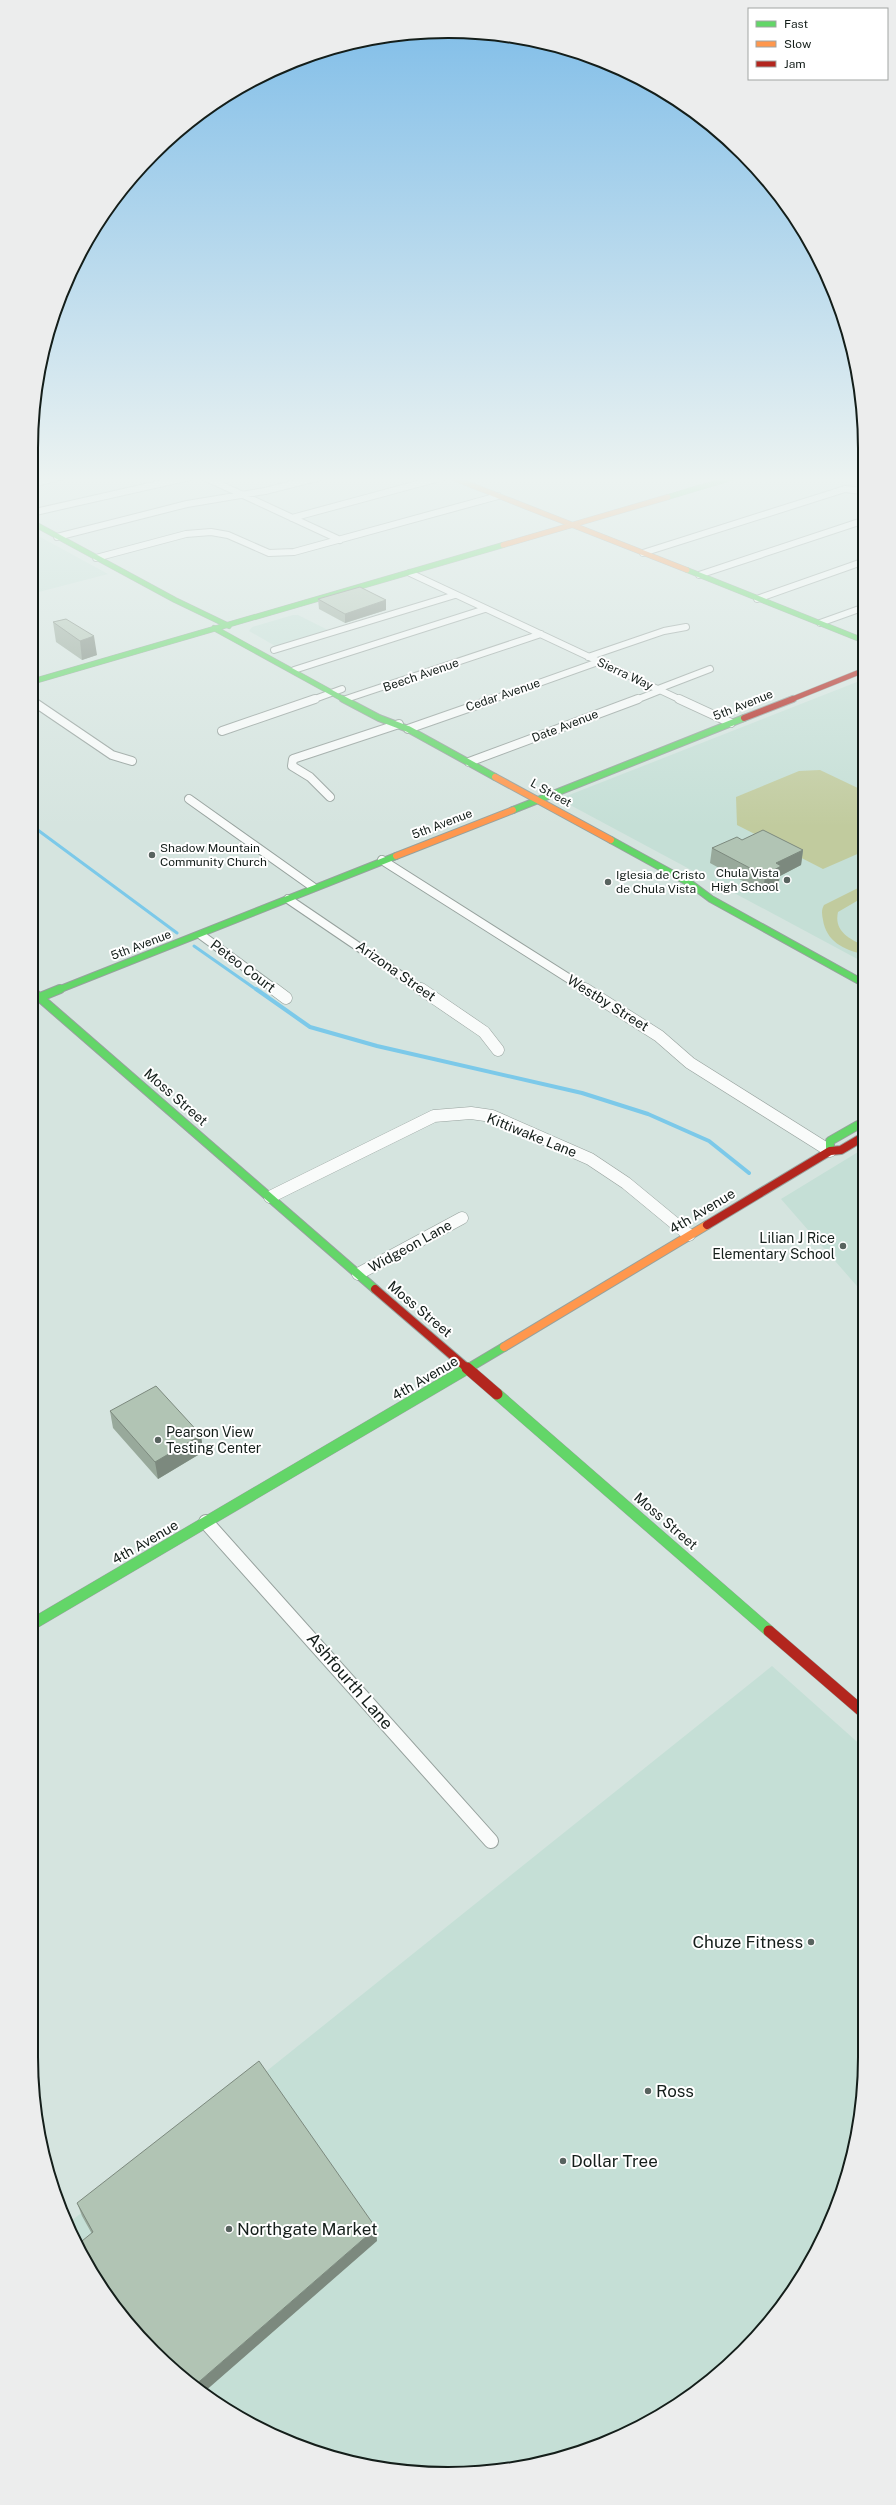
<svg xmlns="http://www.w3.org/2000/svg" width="896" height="2505" font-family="'Public Sans',sans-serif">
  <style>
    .built { fill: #c5dfd6 }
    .green { fill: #c1cb9e }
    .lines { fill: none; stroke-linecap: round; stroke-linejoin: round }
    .stream-far1 { stroke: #7cc9e9; stroke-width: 3 }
    .stream { stroke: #7cc9e9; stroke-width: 4 }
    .street-far3-casing { stroke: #96a19d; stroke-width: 8 }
    .street-far2-casing { stroke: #96a19d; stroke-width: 10 }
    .street-far1-casing { stroke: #96a19d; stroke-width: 13 }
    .street-casing { stroke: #96a19d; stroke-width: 16 }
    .fast-far3-casing { stroke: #96a19d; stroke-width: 6 }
    .fast-far2-casing { stroke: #96a19d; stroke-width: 8 }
    .fast-far1-casing { stroke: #96a19d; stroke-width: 10 }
    .fast-casing { stroke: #96a19d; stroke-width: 12 }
    .slow-far2-casing { stroke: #96a19d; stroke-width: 6 }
    .slow-far1-casing { stroke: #96a19d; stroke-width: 8 }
    .slow-casing { stroke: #96a19d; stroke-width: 10 }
    .jam-far3-casing { stroke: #96a19d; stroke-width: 6 }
    .jam-far2-casing { stroke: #96a19d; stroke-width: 8 }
    .jam-far1-casing { stroke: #96a19d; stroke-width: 10 }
    .jam-casing { stroke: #96a19d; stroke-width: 12 }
    .street-far3 { stroke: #f9fbfa; stroke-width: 6 }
    .street-far2 { stroke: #f9fbfa; stroke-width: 8 }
    .street-far1 { stroke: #f9fbfa; stroke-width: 12 }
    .street { stroke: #f9fbfa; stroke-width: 14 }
    .fast-far3 { stroke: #63d668; stroke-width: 5 }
    .fast-far2 { stroke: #63d668; stroke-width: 6 }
    .fast-far1 { stroke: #63d668; stroke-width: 8 }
    .fast { stroke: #63d668; stroke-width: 11 }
    .slow-far2 { stroke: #ff974d; stroke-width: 5 }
    .slow-far1 { stroke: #ff974d; stroke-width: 6 }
    .slow { stroke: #ff974d; stroke-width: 8 }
    .jam-far3 { stroke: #b3261e; stroke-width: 5 }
    .jam-far2 { stroke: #b3261e; stroke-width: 6 }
    .jam-far1 { stroke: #b3261e; stroke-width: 8 }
    .jam { stroke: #b3261e; stroke-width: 11 }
    .wall { fill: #98a99b }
    .shaded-wall { fill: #7c897e }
    .building { fill: #b1c4b4; stroke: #7c897e }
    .poi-dot { fill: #58635f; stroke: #fff; stroke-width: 1.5 }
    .labels { text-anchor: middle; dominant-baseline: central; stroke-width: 4; stroke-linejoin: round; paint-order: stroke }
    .far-street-label { font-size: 12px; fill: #141e1a; stroke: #fff }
    .far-poi-label { font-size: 12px; fill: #141e1a; stroke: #fff; text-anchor: start }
    .street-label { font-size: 14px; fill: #141e1a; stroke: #fff }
    .poi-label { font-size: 14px; fill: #141e1a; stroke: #fff; text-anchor: end }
    .near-street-label { font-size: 17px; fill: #141e1a; stroke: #fff }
    .near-poi-label { font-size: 17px; fill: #141e1a; stroke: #fff; text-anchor: start }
    .rim { fill: none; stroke: #141e1a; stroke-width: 2 }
  </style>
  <rect width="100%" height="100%" fill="#d5e4df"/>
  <path class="built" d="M 31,532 L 108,574 L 31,594 Z
    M 293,615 L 298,615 L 330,631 L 277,647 L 249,631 L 252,627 Z
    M 862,680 L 863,962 L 559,799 Z
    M 863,1149 L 863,1293 L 781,1199 Z
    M 772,1666 L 864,1748 L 865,2057 L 851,2165 L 822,2241 L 795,2289 L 743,2352 L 680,2404 L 608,2442 L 556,2460 L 476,2473 L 394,2470 L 314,2452 L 263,2431 L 194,2388 L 135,2332 L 87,2266 L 67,2224 L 263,2074 Z"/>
  <path class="green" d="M 820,770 L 862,790 L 862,852 L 823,869 L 737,825 L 736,797 L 799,771 Z
    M 862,886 L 862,898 L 838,912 C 834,930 847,938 863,945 L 863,954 C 844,950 826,941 823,920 C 822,915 821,910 824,905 Z"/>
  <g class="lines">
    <path class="stream-far1" d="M 31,825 L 177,933
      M 194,946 L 257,990"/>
    <path class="stream" d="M 256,989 L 310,1027 L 377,1046 L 582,1093 L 648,1114 L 709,1141 L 749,1173"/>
    <g class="street-far3-casing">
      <path id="street-far3" d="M 202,476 L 340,540
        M 31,484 L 64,476
        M 31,513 L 194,476
        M 292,518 L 447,476
        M 57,537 L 187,504 L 265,491 L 324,476
        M 643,553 L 845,489 L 862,491
        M 96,558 L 186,534 L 211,532 L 228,535 L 269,553 L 294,552 L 498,496
        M 410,573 L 681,700
        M 699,575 L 862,521
        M 757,599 L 862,562
        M 820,623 L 862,608
        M 274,650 L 455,595
        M 588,657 L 664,631 L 686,627
        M 294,670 L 485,609
        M 658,689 L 710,669
        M 346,699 L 541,634
        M 312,700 L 342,689
        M 491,700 L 598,662
        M 636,700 L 661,690"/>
    </g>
    <g class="street-far2-casing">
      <path id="street-far2" d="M 679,699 L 731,723
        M 31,700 L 112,755 L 132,761
        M 408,729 L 494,699
        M 222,731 L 315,699
        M 469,762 L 638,699
        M 330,797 L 310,777 L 292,766 L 293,759 L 399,724
        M 189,799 L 313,887
        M 382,860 L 587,990
        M 288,899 L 422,990
        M 201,935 L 276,990"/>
    </g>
    <g class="street-far1-casing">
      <path id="street-far1" d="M 274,989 L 286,998
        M 421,989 L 484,1032 L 498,1050
        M 585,989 L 659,1036 L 690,1063 L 830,1151
        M 270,1197 L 434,1116 L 471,1113 L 492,1116 L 590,1159 L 626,1183 L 689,1235
        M 358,1274 L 462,1218"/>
    </g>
    <g class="street-casing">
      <path id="street" d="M 206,1522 L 491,1841"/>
    </g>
    <g class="fast-far3-casing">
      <path id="fast-far3" d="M 668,497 L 738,476
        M 31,522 L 175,600 L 229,626
        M 687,570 L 862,640
        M 214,628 L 345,700
        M 31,682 L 503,545"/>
    </g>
    <g class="fast-far2-casing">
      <path id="fast-far2" d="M 343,699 L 379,718 L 408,729 L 495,777
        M 513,810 L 744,718
        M 611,840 L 691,884 L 711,899 L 863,983
        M 58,990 L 396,856"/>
    </g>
    <g class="fast-far1-casing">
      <path id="fast-far1" d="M 31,990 L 375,1289
        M 33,1000 L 60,989
        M 830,1151 L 830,1141 L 858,1125 L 863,1125
        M 467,1369 L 504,1347"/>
    </g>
    <g class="fast-casing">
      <path id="fast" d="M 497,1394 L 769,1631
        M 31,1625 L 468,1368"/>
    </g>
    <g class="slow-far2-casing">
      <path id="slow-far2" d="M 448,476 L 687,570
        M 503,545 L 668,497"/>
    </g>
    <g class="slow-far1-casing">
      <path id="slow-far1" d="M 495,777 L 611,840
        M 396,856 L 513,810"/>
    </g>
    <g class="slow-casing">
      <path id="slow" d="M 504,1347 L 707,1225"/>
    </g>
    <g class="jam-far3-casing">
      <path id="jam-far3" d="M 790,700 L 862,671"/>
    </g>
    <g class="jam-far2-casing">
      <path id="jam-far2" d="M 744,718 L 793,699"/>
    </g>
    <g class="jam-far1-casing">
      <path id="jam-far1" d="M 707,1225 L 830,1151 L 841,1150 L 863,1137
        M 375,1289 L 468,1369"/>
    </g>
    <g class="jam-casing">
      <path id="jam" d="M 467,1368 L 497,1394
        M 769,1631 L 864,1713"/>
    </g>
    <use href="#street-far3" class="street-far3"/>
    <use href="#street-far2" class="street-far2"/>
    <use href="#street-far1" class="street-far1"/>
    <use href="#street" class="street"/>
    <use href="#fast-far3" class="fast-far3"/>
    <use href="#fast-far2" class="fast-far2"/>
    <use href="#fast-far1" class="fast-far1"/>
    <use href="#fast" class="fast"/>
    <use href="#slow-far2" class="slow-far2"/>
    <use href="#slow-far1" class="slow-far1"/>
    <use href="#slow" class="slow"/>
    <use href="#jam-far3" class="jam-far3"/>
    <use href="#jam-far2" class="jam-far2"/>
    <use href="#jam-far1" class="jam-far1"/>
    <use href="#jam" class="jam"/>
  </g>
  <path class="wall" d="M 318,599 L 386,600 L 386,610 L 345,623 L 319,609 Z
    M 66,619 L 97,655 L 82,660 L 56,642 L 53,622 Z
    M 742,840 L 803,850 L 801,865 L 780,876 L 779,881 L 775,883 L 774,886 L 763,892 L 710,863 L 712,848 Z
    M 110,1411 L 201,1435 L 203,1452 L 158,1479 L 113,1428 Z
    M 77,2203 L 377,2241 L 92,2234 L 82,2216 Z"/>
  <path class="shaded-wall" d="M 386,600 L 386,610 L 345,623 L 345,614 Z
    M 94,636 L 97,655 L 82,660 L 80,641 Z
    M 803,850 L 801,865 L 780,876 L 779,881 L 775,883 L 774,886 L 763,892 L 765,876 L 776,863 Z
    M 201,1435 L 203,1452 L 158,1479 L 155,1462 Z
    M 376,2228 L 377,2241 L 203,2393 L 193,2387 Z"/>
  <path class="building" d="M 360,587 L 386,600 L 345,614 L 318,599 Z
    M 66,619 L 94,636 L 80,641 L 53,622 Z
    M 763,830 L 803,850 L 776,863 L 781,866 L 774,870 L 776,871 L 765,876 L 712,848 L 737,837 L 742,840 Z
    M 156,1386 L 201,1435 L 155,1462 L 110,1411 Z
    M 259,2061 L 376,2228 L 193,2387 L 135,2332 L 87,2266 L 77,2245 L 93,2232 L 77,2203 Z"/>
  <linearGradient id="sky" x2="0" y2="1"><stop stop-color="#7dbce8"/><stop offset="0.58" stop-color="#ecf3f1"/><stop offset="1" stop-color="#ecf3f1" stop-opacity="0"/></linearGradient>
  <rect width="896" height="827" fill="url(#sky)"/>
  <g class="poi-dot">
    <circle cx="152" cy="855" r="4"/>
    <circle cx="787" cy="880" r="4"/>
    <circle cx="608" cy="882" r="4"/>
    <circle cx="843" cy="1246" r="4"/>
    <circle cx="158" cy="1440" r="4"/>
    <circle cx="811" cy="1942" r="4"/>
    <circle cx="648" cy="2091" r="4"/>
    <circle cx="563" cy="2161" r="4"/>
    <circle cx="229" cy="2229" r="4"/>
  </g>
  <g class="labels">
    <g class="far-street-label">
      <text transform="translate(625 674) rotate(25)">Sierra Way</text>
      <text transform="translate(421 675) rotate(-19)">Beech Avenue</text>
      <text transform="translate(503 695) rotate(-19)">Cedar Avenue</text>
      <text transform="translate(743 705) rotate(-22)">5th Avenue</text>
      <text transform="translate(565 726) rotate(-21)">Date Avenue</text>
      <text transform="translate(551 793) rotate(29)">L Street</text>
      <text transform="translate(442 824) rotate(-21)">5th Avenue</text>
      <text transform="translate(141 945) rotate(-21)">5th Avenue</text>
    </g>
    <g class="far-poi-label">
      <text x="160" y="848">Shadow Mountain<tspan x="160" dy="14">Community Church</tspan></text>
      <text x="779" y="873" text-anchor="end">Chula Vista<tspan x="779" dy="14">High School</tspan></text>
      <text x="616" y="875">Iglesia de Cristo<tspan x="616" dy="14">de Chula Vista</tspan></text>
    </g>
    <g class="street-label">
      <text transform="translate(243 966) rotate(37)">Peteo Court</text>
      <text transform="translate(396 971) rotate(35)">Arizona Street</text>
      <text transform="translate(608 1003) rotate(32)">Westby Street</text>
      <text transform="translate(176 1097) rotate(41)">Moss Street</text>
      <text transform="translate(532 1135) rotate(22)">Kittiwake Lane</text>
      <text transform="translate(702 1211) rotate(-31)">4th Avenue</text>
      <text transform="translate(410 1246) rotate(-29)">Widgeon Lane</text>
      <text transform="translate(420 1309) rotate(40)">Moss Street</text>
      <text transform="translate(425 1378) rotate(-30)">4th Avenue</text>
      <text transform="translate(666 1521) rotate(41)">Moss Street</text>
      <text transform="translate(145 1542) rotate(-30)">4th Avenue</text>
    </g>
    <g class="poi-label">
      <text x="835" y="1238">Lilian J Rice<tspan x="835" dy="16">Elementary School</tspan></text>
      <text x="166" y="1432" text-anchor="start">Pearson View<tspan x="166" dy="16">Testing Center</tspan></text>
    </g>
    <g class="near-street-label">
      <text transform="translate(350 1681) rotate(49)">Ashfourth Lane</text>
    </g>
    <g class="near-poi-label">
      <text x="803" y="1942" text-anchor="end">Chuze Fitness</text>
      <text x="656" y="2091">Ross</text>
      <text x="571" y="2161">Dollar Tree</text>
      <text x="237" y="2229">Northgate Market</text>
    </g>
  </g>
  <path d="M0 0H896V2505H0ZM448 38H448A410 410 0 0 1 858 448V2057A410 410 0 0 1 448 2467H448A410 410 0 0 1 38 2057V448A410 410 0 0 1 448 38Z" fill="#eceded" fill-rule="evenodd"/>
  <path class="rim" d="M448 38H448A410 410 0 0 1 858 448V2057A410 410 0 0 1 448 2467H448A410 410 0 0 1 38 2057V448A410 410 0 0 1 448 38Z"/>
  <rect x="748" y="8" width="140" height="72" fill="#ffffff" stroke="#a1a5a3"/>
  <rect x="756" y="21" width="20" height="6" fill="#63d668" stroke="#a1a5a3"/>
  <text x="784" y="28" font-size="12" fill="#141e1a">Fast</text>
  <rect x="756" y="41" width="20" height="6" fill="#ff974d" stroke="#a1a5a3"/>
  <text x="784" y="48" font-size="12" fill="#141e1a">Slow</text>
  <rect x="756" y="61" width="20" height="6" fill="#b3261e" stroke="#a1a5a3"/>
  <text x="784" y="68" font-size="12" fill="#141e1a">Jam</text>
</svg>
